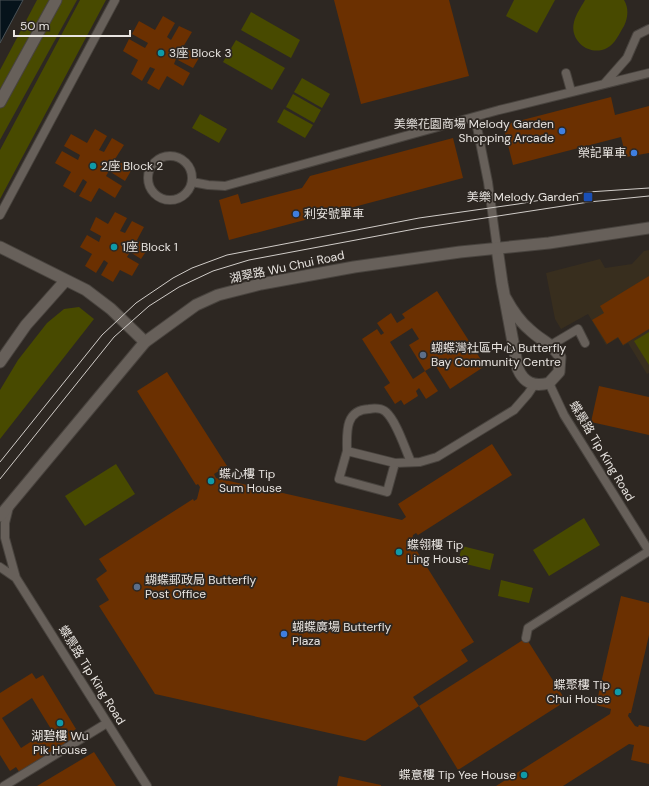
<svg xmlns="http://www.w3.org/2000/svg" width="649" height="786" font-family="'DM Sans','Noto Sans TC',sans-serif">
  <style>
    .education { fill: #382e1e }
    .green { fill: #484a00 }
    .water { fill: #06131b; stroke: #4a5256 }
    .building { fill: #6b3001; fill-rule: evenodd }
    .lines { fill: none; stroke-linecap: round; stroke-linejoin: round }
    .service-casing { stroke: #48433e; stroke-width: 10 }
    .pedestrian-casing { stroke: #48433e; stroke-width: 13 }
    .minor-casing { stroke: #48433e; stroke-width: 13 }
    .tertiary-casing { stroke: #48433e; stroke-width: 13 }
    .service { stroke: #67605a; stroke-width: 8 }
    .pedestrian { stroke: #67605a; stroke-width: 11 }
    .minor { stroke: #67605a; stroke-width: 11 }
    .tertiary { stroke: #67605a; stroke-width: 11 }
    .tram { stroke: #d0ccc8; stroke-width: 1 }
    .culture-dot { fill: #0f9aa8; stroke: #2d2722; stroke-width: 1.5 }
    .shop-dot { fill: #3f7fe0; stroke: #2d2722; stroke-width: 1.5 }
    .transit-dot { fill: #1a4fb4; stroke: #2d2722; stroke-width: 1.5 }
    .service-dot { fill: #5c6f8a; stroke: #2d2722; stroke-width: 1.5 }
    .labels { text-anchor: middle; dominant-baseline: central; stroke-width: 3.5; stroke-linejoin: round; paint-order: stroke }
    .poi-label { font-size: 12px; fill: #e8e4e0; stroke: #2d2722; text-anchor: start }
    .street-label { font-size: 12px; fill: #e8e4e0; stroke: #2d2722 }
  </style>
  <rect width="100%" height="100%" fill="#2d2722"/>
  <path class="education" d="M 649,250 L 649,373 L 647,374 L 628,343 L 623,346 L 618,338 L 606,345 L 588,314 L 561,329 L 555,319 L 546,273 L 600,259 L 605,268 L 632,264 L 644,251 Z"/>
  <path class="green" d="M 37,0 L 77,0 L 0,140 L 0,70 Z
    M 80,0 L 106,0 L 0,199 L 0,150 Z
    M 514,0 L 555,0 L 537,33 L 506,16 Z
    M 585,0 L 624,0 C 629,8 628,18 624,26 C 619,34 615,44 607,48 C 590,57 569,41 574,22 C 576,14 581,7 585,0 Z
    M 251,12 L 300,40 L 291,58 L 241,30 Z
    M 236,40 L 285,68 L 272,90 L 223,62 Z
    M 302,78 L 330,94 L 322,108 L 294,92 Z
    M 293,94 L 321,110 L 314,123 L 286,107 Z
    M 284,109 L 313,125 L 305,138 L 277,122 Z
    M 200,114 L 227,129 L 219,143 L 192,128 Z
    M 79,307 L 94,319 L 0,439 L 0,390 L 18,360 L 47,323 L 64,309 Z
    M 649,332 L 649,365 L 634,341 Z
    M 116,464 L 135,494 L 85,526 L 65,496 Z
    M 584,518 L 600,545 L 549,576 L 533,550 Z
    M 462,546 L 494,554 L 490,570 L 458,562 Z
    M 501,580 L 533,588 L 529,603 L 498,596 Z"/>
  <path class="water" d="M 0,0 L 23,0 L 0,43 Z"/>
  <path class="building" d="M 334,0 L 449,0 L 469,76 L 361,104 Z
    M 163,16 L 175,23 L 167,37 L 171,40 L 179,26 L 192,32 L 183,47 L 200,56 L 193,68 L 176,59 L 174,64 L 190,73 L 183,86 L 167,76 L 159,90 L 147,83 L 155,69 L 150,67 L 142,81 L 131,74 L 138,60 L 123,51 L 129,39 L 145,48 L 148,43 L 132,34 L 139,21 L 155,30 Z
    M 611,97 L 615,115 L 649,106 L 649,153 L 626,157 L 621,137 L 513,165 L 503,125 Z
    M 95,129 L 107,136 L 99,150 L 104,152 L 112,138 L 124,145 L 115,159 L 132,169 L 125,181 L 109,171 L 106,176 L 122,186 L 115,198 L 99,188 L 91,202 L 79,196 L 87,182 L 83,179 L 75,193 L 63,186 L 71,172 L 55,163 L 62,151 L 78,160 L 80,155 L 64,146 L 71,134 L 87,143 Z
    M 453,138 L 463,178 L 229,240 L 219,200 L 238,194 L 241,204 L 302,188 L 310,176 Z
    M 115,212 L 127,218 L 120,231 L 125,233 L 132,221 L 144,227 L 137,240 L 149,247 L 141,259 L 130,252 L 127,257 L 139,264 L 132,276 L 120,270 L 113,282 L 101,275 L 108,263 L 104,260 L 96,273 L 85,266 L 92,254 L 80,247 L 87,235 L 99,242 L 101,236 L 90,230 L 96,217 L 108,224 Z
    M 649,276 L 649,329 L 623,345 L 618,337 L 607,344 L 592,320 L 604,313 L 600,306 Z
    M 437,291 L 485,366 L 450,389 L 435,365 L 425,371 L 409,345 L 419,339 L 412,328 L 390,342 L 413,379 L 425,371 L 438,391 L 426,399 L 419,388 L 416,391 L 418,396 L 404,405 L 401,400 L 395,404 L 384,387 L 390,383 L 362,339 L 377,329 L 381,335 L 384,333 L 377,323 L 391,313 L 397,323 L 405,318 L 402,314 Z
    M 167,372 L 227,466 L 214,474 L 216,478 L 402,520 L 406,517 L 398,504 L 492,444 L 512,475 L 418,535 L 416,533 L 413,535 L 411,546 L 413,549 L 415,548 L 474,642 L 461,650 L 468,661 L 413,697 L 419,706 L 365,741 L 155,694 L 99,606 L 109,600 L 96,579 L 107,571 L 99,559 L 193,499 L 194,501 L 197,499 L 200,487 L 198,484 L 196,485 L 137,391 Z
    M 599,386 L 649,397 L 649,435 L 591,422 Z
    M 621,596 L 649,603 L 649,635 L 631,713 L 629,713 L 628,716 L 635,726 L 638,727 L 639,725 L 649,727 L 649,764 L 631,760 L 634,745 L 629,744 L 563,786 L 496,786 L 610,714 L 611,709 L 596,705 Z
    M 526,638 L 566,701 L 458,770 L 419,706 Z
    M 32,673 L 36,679 L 43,675 L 76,729 L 70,733 L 74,739 L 20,773 L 16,767 L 10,771 L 0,755 L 0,693 ZM 32,698 L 51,729 L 21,748 L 2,718 Z
    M 94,752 L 116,786 L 37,786 Z
    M 339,776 L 381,785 L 381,786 L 337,786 Z"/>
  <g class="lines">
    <g class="service-casing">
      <path id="service" d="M 566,73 L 571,91
        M 605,83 L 627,58 L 637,35 L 649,29
        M 475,117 L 488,182 L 497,248
        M148 178a22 22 0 1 1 44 0a22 22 0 1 1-44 0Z
        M 192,182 L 208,185 L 225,186 L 499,110 L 649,73
        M 0,215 L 115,0
        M 551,345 L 578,329 L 585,343
        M 549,383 L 564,415 L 649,551
        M 347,451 L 339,479 L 387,492 L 395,463
        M 411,462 C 405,449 397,422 386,412 C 382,408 374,408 369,409 C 344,410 347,434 347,451 L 395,463 L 420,462 L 437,457 L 514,410 L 528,394 L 534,385
        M 9,507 L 5,523 L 5,538 L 16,578 L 147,786
        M 0,567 L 16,578
        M 526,638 L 528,628 L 649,551
        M 4,786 L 107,723"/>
    </g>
    <g class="pedestrian-casing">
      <path id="pedestrian" d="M 0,102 L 56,0"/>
    </g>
    <g class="minor-casing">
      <path id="minor" d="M 0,247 L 86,290 L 111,309 L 145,342
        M 497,248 L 502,283 L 518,369 C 524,383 534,387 549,383 L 559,372 L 560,357 C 553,344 540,340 530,330 C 519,321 512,310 505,297
        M 0,362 L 26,325 L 66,280"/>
    </g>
    <g class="tertiary-casing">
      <path id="tertiary" d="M 0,516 L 145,342 L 196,305 L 218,295 L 261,284 L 354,267 L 460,252 L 549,243 L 649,228"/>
    </g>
    <use href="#service" class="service"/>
    <use href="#pedestrian" class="pedestrian"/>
    <use href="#minor" class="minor"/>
    <use href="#tertiary" class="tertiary"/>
    <path class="tram" d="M 0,462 L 102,335 L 136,303 L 173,278 L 192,268 L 227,255 L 419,218 L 518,204 L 588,192 L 649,188
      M 0,479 L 114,337 L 149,306 L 179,287 L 213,271 L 249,260 L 420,228 L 589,202 L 649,196"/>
  </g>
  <g class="culture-dot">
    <circle cx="161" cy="53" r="4"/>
    <circle cx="93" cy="166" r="4"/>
    <circle cx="114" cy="247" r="4"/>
    <circle cx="211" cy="481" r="4"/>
    <circle cx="399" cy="552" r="4"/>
    <circle cx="618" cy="692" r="4"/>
    <circle cx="60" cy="723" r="4"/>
    <circle cx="524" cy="775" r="4"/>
  </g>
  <g class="shop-dot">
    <circle cx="562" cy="131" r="4"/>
    <circle cx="634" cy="153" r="4"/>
    <circle cx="296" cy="214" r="4"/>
    <circle cx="284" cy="634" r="4"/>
  </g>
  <rect class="transit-dot" x="583" y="192" width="10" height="10" rx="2"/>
  <g class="service-dot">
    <circle cx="423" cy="355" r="4"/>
    <circle cx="137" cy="587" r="4"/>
  </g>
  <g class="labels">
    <g class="poi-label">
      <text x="169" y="53">3座 Block 3</text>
      <text x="554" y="124" text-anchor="end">美樂花園商場 Melody Garden<tspan x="554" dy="14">Shopping Arcade</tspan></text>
      <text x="626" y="153" text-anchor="end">榮記單車</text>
      <text x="101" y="166">2座 Block 2</text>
      <text x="579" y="197" text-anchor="end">美樂 Melody Garden</text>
      <text x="304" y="214">利安號單車</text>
      <text x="122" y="247">1座 Block 1</text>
      <text x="431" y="348">蝴蝶灣社區中心 Butterfly<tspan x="431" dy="14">Bay Community Centre</tspan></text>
      <text x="219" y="474">蝶心樓 Tip<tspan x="219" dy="14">Sum House</tspan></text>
      <text x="407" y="545">蝶翎樓 Tip<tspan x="407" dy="14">Ling House</tspan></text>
      <text x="145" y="580">蝴蝶郵政局 Butterfly<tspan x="145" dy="14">Post Office</tspan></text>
      <text x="292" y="627">蝴蝶廣場 Butterfly<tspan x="292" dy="14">Plaza</tspan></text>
      <text x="610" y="685" text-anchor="end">蝶聚樓 Tip<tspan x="610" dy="14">Chui House</tspan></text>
      <text x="60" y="736" text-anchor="middle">湖碧樓 Wu<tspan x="60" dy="14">Pik House</tspan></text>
      <text x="516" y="775" text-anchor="end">蝶意樓 Tip Yee House</text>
    </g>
    <g class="street-label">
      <text transform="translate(287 267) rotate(-12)">湖翠路 Wu Chui Road</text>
      <text transform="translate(602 451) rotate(59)">蝶景路 Tip King Road</text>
      <text transform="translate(92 675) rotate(58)">蝶景路 Tip King Road</text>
    </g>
  </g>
  <path d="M14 30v6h116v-6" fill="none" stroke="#e8e4e0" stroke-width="2"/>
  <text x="20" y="30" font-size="12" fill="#e8e4e0" stroke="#2d2722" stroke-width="3" paint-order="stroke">50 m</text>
</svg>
